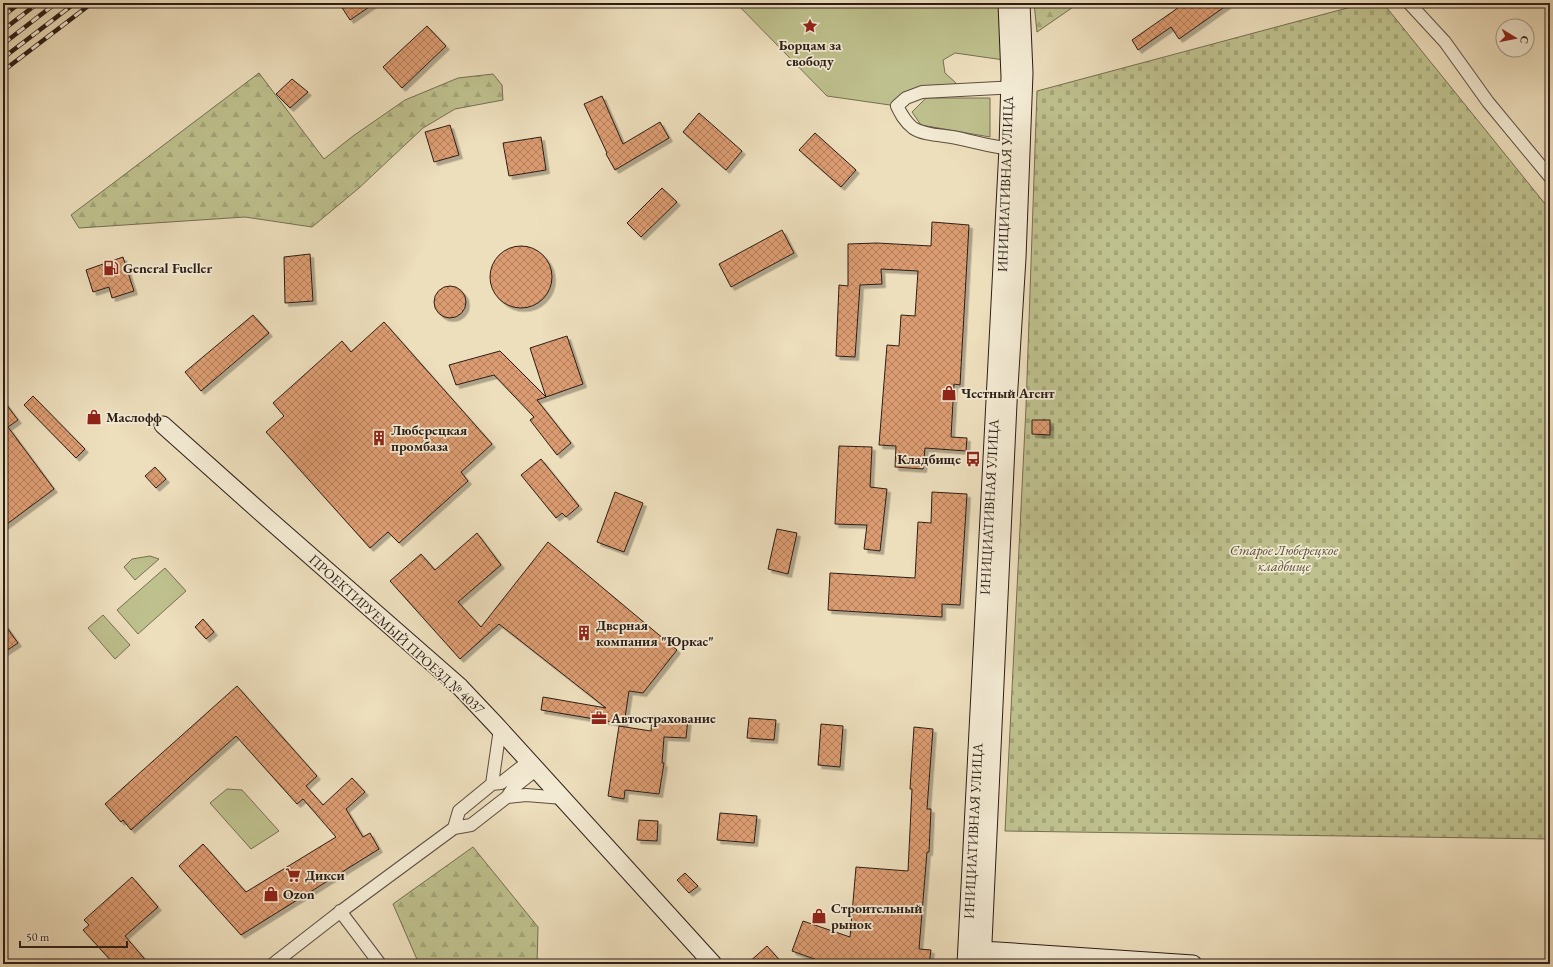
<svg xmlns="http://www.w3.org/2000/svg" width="1553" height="967" font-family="'EB Garamond',serif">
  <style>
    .green { fill: #bec08d; stroke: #756e52 }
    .forest { fill: url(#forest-firs); stroke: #756e52 }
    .cemetery { fill: url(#cemetery-stones); stroke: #756e52 }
    .building { fill: url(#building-cross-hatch); stroke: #2c1d16; filter: url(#shadow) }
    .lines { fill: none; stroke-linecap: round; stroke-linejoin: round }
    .street-casing { stroke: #5c4d40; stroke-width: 14 }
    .secondary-casing { stroke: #2c1d16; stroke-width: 19 }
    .street { stroke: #f3ead3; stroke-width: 12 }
    .secondary { stroke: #f3ead3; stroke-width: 17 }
    .rail-casing { stroke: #2c1d16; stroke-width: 4.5 }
    .rail { stroke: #f3ead3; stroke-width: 3; stroke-dasharray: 9; stroke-linecap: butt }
    .labels { text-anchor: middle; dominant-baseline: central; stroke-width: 3.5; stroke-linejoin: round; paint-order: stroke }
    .poi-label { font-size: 14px; font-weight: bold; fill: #2c1d16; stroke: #f3ead3; text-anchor: start }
    .street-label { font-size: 14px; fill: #2c1d16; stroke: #f3ead3 }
    .park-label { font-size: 14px; font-style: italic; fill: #584e3a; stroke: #f3ead3 }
  </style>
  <defs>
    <pattern id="forest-firs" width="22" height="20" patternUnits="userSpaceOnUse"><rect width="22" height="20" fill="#bec08d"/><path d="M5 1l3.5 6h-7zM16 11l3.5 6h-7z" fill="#a3a579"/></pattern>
    <pattern id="cemetery-stones" width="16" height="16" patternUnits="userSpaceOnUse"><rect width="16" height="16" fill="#bec08d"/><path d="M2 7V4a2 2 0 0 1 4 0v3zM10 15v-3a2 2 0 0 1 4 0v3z" fill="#a3a579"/></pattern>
    <pattern id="building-cross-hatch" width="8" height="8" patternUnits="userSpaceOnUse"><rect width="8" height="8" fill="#dc9c71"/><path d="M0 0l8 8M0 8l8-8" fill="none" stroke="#b37f5c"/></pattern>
    <filter id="shadow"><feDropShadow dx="3.5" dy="3.5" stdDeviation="0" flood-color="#0004"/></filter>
  </defs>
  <rect width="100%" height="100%" fill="#eddebc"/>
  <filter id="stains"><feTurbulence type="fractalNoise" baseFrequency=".005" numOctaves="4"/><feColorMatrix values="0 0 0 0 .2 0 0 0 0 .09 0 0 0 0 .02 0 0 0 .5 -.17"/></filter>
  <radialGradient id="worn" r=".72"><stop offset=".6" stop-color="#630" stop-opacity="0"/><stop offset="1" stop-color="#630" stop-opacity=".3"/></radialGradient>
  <path class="green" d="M 736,3 L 1000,3 L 1004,60 L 955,53 L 943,60 L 945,73 L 956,83 L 952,90 L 922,92 L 897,106 L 827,96 Z
    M 926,98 L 990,98 L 990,137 L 921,125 L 912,112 Z
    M 150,556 L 159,559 L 135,580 L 124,567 L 132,559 Z
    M 165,568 L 186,591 L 138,634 L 117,610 Z
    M 103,615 L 130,645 L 115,659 L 88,628 Z
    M 227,789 L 242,790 L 279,831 L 251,849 L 210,803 Z"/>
  <path class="forest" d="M 1034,3 L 1079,3 L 1037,32 Z
    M 259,73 L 324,159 L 353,136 L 405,100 L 458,78 L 493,74 L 502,85 L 503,100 L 455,109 L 423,128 L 359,188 L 312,227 L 245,217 L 79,228 L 71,215 Z
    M 473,847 L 538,927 L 537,964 L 419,964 L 393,904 Z"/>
  <path class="cemetery" d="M 1366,3 L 1383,3 L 1550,210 L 1550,839 L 1005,831 L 1026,407 L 1037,91 Z"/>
  <path class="building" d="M 339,3 L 375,3 L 350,20 Z
    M 1185,3 L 1230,3 L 1179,39 L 1171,27 L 1138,50 L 1132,40 Z
    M 427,26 L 446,46 L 402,88 L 383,67 Z
    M 292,79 L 308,92 L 290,108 L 276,94 Z
    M 602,96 L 623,144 L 660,122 L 669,138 L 615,170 L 606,154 L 607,153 L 584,104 Z
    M 699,113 L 742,151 L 726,170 L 683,132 Z
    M 450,125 L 459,155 L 434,162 L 425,132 Z
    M 815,133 L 856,170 L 841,187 L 799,150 Z
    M 541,137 L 546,170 L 509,176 L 503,143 Z
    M 662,188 L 677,202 L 641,237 L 627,223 Z
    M 932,222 L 969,225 L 960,385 L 954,384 L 951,437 L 967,438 L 966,451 L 925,448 L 923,469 L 895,467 L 896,446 L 879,445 L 887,345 L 899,346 L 901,315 L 915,316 L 918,271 L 881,269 L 882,284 L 860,285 L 855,357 L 836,356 L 839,285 L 848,286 L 848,244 L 877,243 L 931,246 Z
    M 782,230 L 794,253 L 731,287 L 719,264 Z
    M490 277a31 31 0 1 1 62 0a31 31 0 1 1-62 0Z
    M 310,254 L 313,301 L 285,303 L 284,257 Z
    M 123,257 L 134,291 L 112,298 L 109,287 L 93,292 L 86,270 Z
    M434 302a16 16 0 1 1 32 0a16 16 0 1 1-32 0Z
    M 253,315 L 269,333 L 201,391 L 185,372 Z
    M 384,322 L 492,444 L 461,472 L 468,481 L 399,543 L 388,532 L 370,548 L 266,432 L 284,416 L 273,403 L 342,341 L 351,352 Z
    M 567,336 L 583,384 L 546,397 L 530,348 Z
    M 500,351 L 546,397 L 537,400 L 571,443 L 557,455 L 530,420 L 534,417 L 494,375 L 456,385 L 449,365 Z
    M 33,396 L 85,449 L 76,458 L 24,405 Z
    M 3,400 L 18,420 L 8,427 L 54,489 L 3,527 Z
    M 1032,420 L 1050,420 L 1050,435 L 1032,434 Z
    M 839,446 L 872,447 L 870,487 L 887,489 L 880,551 L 864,549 L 867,525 L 835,524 Z
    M 541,459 L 579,506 L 566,517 L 562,513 L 556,518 L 521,475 Z
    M 155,467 L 166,479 L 156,488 L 145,476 Z
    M 615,492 L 643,503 L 624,552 L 597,542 Z
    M 932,492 L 967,494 L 960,605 L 942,604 L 942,617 L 828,610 L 830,573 L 915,578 L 918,522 L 931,523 Z
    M 777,529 L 797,533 L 788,574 L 768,569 Z
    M 477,533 L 501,565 L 458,602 L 481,627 L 548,542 L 677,650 L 643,693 L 629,691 L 624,724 L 541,710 L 543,697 L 606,708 L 499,624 L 460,659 L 390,581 L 421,554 L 435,570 Z
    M 203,619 L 214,632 L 206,639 L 195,627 Z
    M 3,622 L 18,643 L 3,653 Z
    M 237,686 L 317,776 L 306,786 L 323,805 L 352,778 L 365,792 L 346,809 L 363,837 L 370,833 L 379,849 L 241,935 L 179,866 L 203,844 L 246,892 L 336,837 L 303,799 L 297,804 L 236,736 L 131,830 L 123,820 L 121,822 L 105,804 Z
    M 652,716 L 688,719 L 686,738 L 664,737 L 662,763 L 664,763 L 659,794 L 625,790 L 624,799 L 608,796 L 619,726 L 651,731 Z
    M 749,718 L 776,720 L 774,740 L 747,738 Z
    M 821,724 L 843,726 L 840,767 L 818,765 Z
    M 914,727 L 933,729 L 927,809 L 931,809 L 929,852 L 927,852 L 919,949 L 931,950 L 929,964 L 829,964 L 829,961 L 820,961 L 792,951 L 803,921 L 850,937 L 856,867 L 908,871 L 912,789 L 910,789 Z
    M 720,813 L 757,816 L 754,843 L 717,840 Z
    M 639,820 L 658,821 L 657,841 L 637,840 Z
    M 685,873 L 698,886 L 689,893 L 677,880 Z
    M 132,877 L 158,907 L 125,936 L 149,964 L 114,964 L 83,930 L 89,925 L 84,920 Z
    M 767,946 L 783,964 L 747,964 Z"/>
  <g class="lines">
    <g class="street-casing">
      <path id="street" d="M 1409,3 L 1445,42 L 1488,102 L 1550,177
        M 1015,149 C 993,148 973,141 952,137 C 939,135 924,135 913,128 C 905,122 901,114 897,106 L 906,98 L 922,92 L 1017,87
        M 492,784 L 500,729
        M 507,797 L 526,795 L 563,798
        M 454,828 L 459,811 L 492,784 L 501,783 L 529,761
        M 454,828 L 471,825 L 507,797 L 513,788 L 537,769
        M 340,911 L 380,964
        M 273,964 L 336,915 L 454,828"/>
    </g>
    <g class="secondary-casing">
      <path id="secondary" d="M 163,425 L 266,517 L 460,687 L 495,724 L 713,964
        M 982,950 L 1193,964
        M 966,964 L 1008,148 L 1010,77 L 1007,3
        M 982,964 L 1008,403 L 1017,258 L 1024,73 L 1021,3"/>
    </g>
    <use href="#street" class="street"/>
    <use href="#secondary" class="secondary"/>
    <g class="rail-casing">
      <path id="rail" d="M 3,16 L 20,3
        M 3,30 L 38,3
        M 3,44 L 56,3
        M 3,58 L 75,3
        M 3,71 L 92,3"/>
    </g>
    <use href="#rail" class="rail"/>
  </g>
  <defs>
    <g id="sight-bare" transform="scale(1.2)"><path d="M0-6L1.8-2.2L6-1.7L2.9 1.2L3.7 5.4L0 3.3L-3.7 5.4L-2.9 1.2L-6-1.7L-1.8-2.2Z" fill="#8f2418" stroke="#f3ead3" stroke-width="2.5" paint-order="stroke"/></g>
    <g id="fuel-bare" transform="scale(1.2)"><path d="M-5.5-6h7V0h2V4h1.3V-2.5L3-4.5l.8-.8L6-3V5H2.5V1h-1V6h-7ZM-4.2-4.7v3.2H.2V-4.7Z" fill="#8f2418" stroke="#f3ead3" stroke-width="2.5" paint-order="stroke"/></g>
    <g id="shop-bare" transform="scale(1.2)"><path d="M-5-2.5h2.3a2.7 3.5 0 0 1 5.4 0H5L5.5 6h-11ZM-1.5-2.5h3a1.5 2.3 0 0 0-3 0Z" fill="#8f2418" stroke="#f3ead3" stroke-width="2.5" paint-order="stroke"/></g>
    <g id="building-bare" transform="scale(1.2)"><path d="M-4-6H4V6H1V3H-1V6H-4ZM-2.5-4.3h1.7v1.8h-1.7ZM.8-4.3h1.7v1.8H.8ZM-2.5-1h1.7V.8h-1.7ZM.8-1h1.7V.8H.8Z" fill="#8f2418" stroke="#f3ead3" stroke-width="2.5" paint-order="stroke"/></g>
    <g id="bus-bare" transform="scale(1.2)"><path d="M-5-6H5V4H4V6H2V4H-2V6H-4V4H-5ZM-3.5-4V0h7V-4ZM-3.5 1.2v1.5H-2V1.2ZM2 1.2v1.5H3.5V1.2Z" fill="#8f2418" stroke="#f3ead3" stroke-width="2.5" paint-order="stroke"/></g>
    <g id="office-bare" transform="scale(1.2)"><path d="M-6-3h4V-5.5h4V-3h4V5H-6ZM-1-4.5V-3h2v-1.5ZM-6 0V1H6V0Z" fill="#8f2418" stroke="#f3ead3" stroke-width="2.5" paint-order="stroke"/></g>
    <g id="supermarket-bare" transform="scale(1.2)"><path d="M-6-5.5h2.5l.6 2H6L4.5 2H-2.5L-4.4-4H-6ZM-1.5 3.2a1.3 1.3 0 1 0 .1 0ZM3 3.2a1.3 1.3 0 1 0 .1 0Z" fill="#8f2418" stroke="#f3ead3" stroke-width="2.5" paint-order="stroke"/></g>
  </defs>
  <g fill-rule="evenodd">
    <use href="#sight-bare" x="810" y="26"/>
    <use href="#fuel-bare" x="111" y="268"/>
    <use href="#shop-bare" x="949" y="393"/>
    <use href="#shop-bare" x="94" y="417"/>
    <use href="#building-bare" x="379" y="438"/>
    <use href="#bus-bare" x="973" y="459"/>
    <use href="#building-bare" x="584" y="633"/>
    <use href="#office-bare" x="599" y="718"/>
    <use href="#supermarket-bare" x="293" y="875"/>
    <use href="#shop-bare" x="271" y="894"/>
    <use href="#shop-bare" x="819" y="916"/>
  </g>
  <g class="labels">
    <g class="poi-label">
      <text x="810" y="45" text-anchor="middle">Борцам за<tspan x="810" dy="16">свободу</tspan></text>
      <text x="123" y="268">General Fueller</text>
      <text x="961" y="393">Честный Агент</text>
      <text x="106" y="417">Маслофф</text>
      <text x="391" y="430">Люберецкая<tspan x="391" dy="16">промбаза</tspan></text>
      <text x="961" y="459" text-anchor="end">Кладбище</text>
      <text x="596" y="625">Дверная<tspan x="596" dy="16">компания "Юркас"</tspan></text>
      <text x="611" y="718">Автострахование</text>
      <text x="305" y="875">Дикси</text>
      <text x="283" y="894">Ozon</text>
      <text x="831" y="908">Строительный<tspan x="831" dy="16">рынок</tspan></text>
    </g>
    <g class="street-label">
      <text transform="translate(1005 184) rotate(-88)">ИНИЦИАТИВНАЯ УЛИЦА</text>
      <text transform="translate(989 507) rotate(-87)">ИНИЦИАТИВНАЯ УЛИЦА</text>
      <text transform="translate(397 634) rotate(42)">ПРОЕКТИРУЕМЫЙ ПРОЕЗД № 4037</text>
      <text transform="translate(973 831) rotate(-87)">ИНИЦИАТИВНАЯ УЛИЦА</text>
    </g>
    <g class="park-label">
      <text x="1284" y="550">Старое Люберецкое<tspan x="1284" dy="16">кладбище</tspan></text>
    </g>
  </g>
  <rect width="1553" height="967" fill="none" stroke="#eddebc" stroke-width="16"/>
  <rect x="4" y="4" width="1545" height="959" fill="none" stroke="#2c1d16" stroke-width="2"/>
  <rect x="8" y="8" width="1537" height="951" fill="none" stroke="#2c1d16"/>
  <g transform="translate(1515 38) rotate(100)"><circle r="19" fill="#f3ead3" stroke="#a39887"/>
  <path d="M0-3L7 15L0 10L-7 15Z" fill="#8f2418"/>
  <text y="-6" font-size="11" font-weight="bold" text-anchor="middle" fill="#2c1d16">С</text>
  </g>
  <path d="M20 941v6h107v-6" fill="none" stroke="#2c1d16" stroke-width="2"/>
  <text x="26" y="941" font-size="12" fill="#2c1d16" stroke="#f3ead3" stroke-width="3" paint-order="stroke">50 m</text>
  <rect width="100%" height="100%" filter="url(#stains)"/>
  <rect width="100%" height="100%" fill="url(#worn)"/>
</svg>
